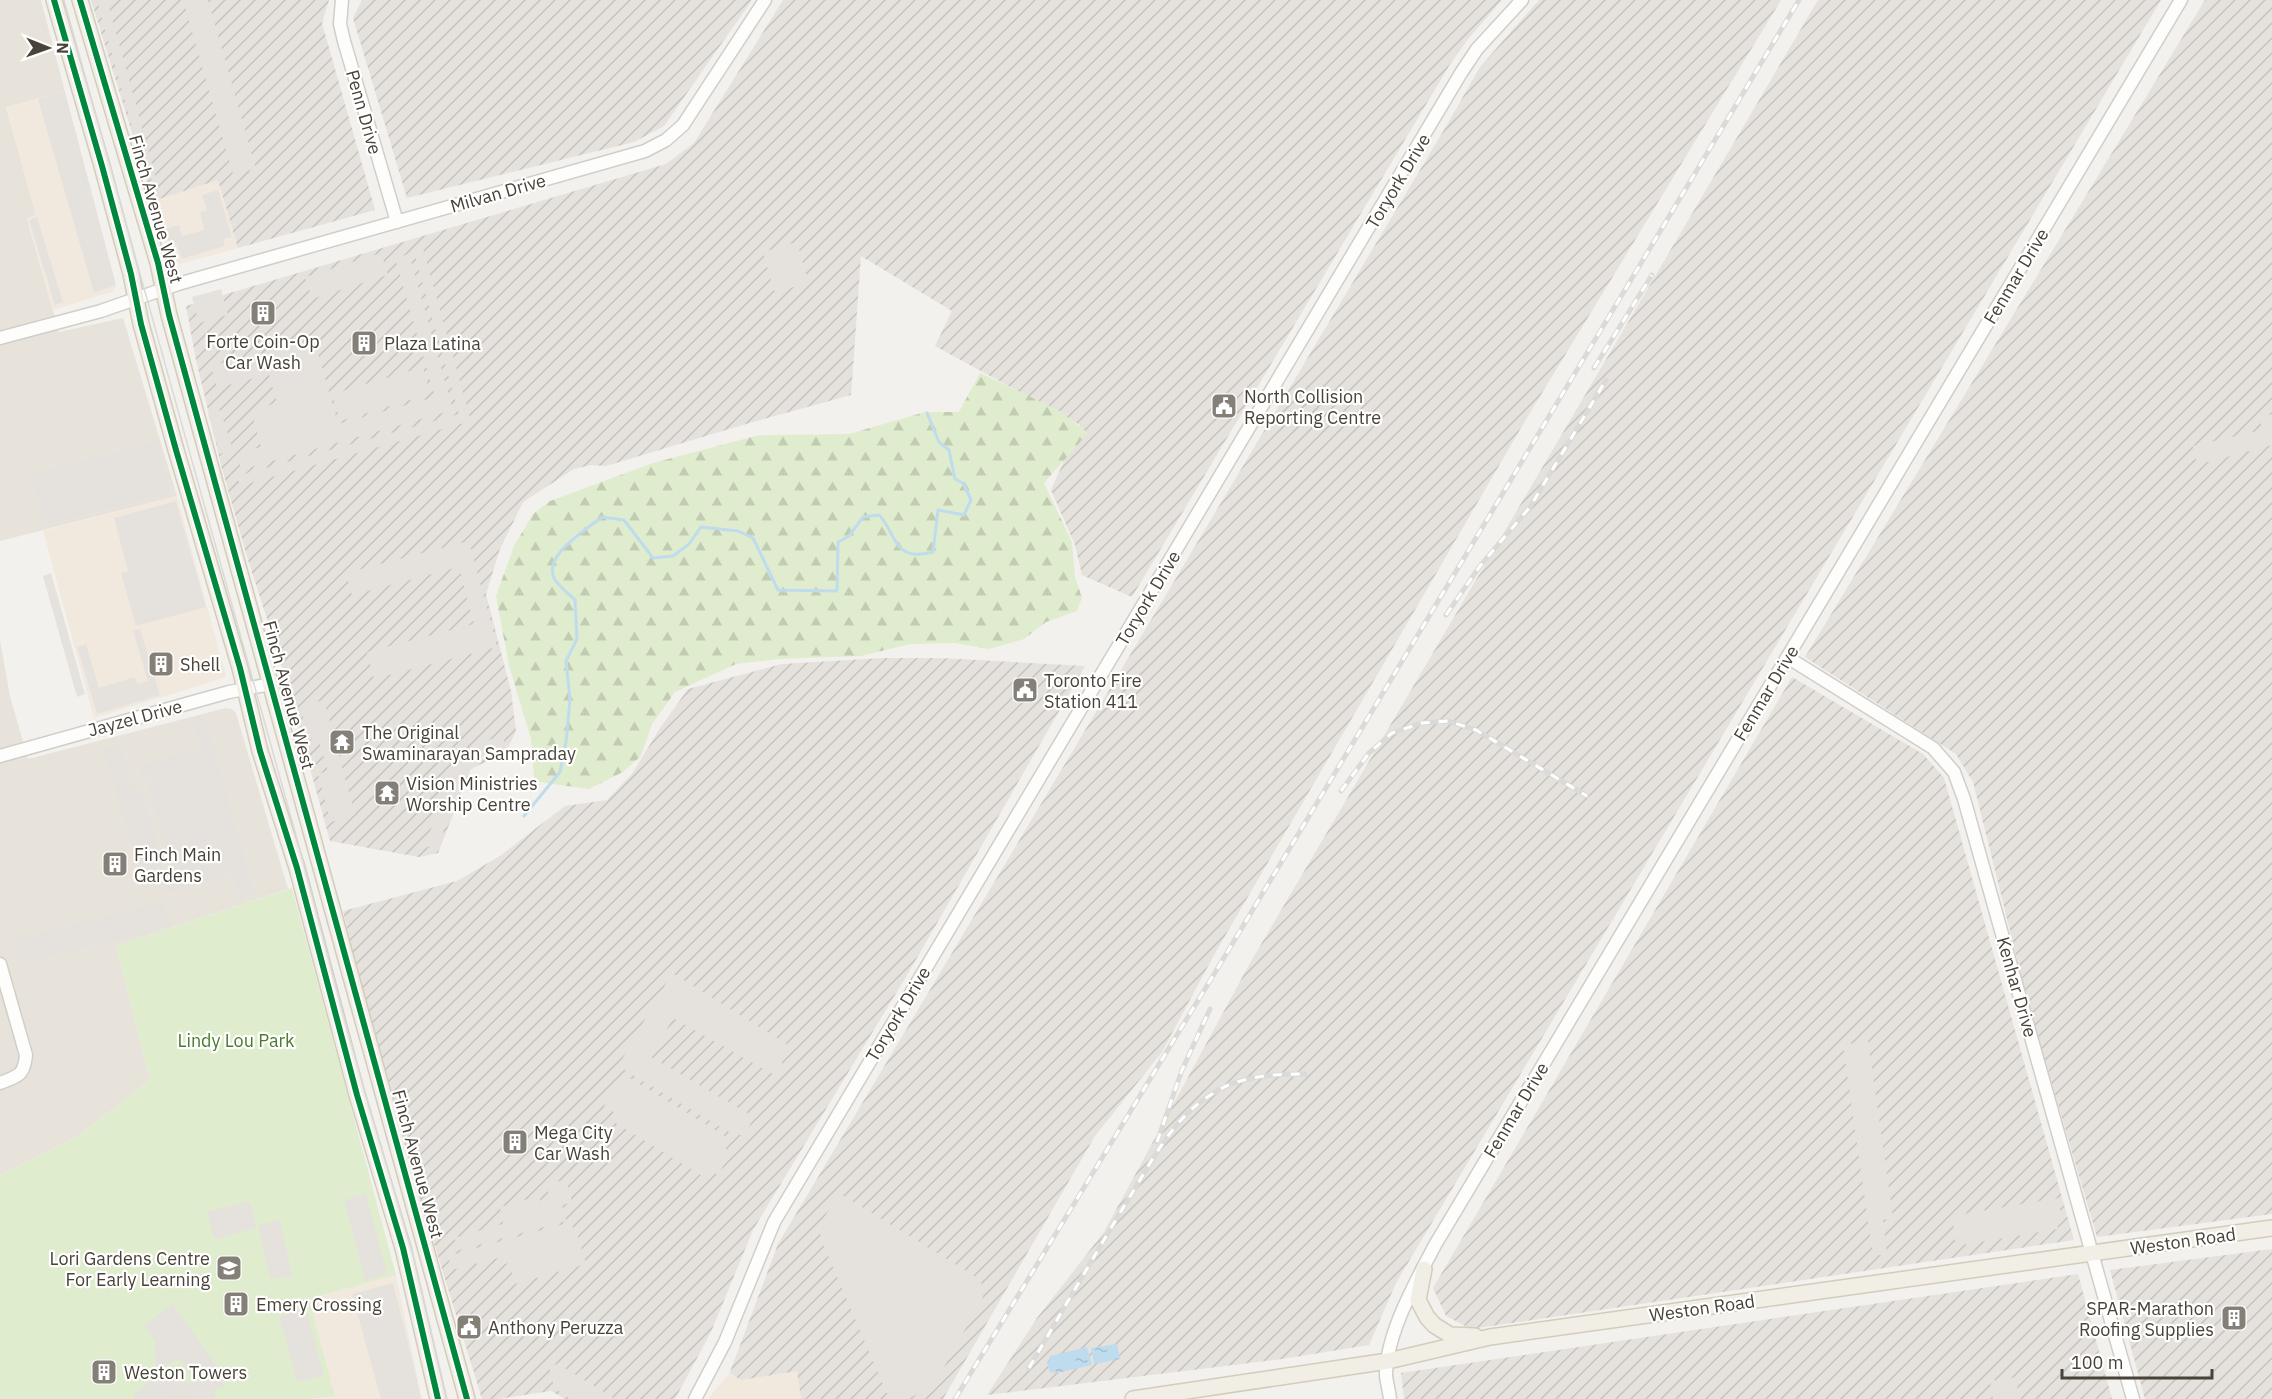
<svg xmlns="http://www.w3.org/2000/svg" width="2272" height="1399" font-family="'IBM Plex Sans',sans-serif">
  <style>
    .residential { fill: #e7e3db }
    .commercial { fill: #f2e9de }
    .industrial { fill: url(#industrial-furrows) }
    .forest { fill: url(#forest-firs) }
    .green { fill: #e0ecce }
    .parking { fill: #e5e2de }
    .water { fill: url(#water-ripples) }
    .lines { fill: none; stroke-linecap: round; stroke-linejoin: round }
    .stream { stroke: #bfdcef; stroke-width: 3 }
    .minor-casing { stroke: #d1ceca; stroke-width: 15 }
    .major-casing { stroke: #d4ccbb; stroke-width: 18 }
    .minor { stroke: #fdfdfc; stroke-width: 12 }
    .major { stroke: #f1eee5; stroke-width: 15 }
    .tram { stroke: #dadad9; stroke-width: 1.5 }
    .rail-casing { stroke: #dadad9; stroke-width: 5 }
    .rail { stroke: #fff; stroke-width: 3; stroke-dasharray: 9; stroke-linecap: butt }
    .cycleway-casing { stroke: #fff; stroke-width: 10 }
    .cycleway { stroke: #00873e; stroke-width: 6 }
    .labels { text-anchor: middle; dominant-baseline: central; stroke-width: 4.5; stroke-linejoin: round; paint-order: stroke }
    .street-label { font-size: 18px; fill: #494238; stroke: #fff }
    .poi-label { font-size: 18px; fill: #494238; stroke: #fff; text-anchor: start }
    .park-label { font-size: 18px; fill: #4a7b2c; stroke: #fff }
  </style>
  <defs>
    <pattern id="industrial-furrows" width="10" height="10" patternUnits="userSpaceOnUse" patternTransform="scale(1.5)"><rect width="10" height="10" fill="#e5e1dd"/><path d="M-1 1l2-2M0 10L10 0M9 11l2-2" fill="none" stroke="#c6c2be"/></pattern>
    <pattern id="forest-firs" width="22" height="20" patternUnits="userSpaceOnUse" patternTransform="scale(1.5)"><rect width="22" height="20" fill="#e0ecce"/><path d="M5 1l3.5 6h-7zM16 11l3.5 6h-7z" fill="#c2ccb2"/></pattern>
    <pattern id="water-ripples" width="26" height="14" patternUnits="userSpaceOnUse" patternTransform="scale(1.5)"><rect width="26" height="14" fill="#bfdcef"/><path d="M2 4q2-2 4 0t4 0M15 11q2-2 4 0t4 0" fill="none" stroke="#a6bece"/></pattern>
  </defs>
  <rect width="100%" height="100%" fill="#f3f1ed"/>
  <path class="residential" d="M 0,0 L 41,0 L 65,92 L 6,107 L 36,215 L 27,219 L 59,332 L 123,318 L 177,496 L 0,541 Z
    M 0,640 L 10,696 L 28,759 L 226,708 L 232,709 L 236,713 L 288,889 L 116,946 L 150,1080 L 78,1136 L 0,1175 Z"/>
  <path class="commercial" d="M 65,92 L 116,285 L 114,291 L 53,310 L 27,218 L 36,215 L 6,107 Z
    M 218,180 L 238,248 L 180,264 L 172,260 L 168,254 L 153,201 Z
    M 177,496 L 226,676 L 224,678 L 94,718 L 43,531 Z
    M 396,1275 L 422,1399 L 309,1399 L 335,1396 L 309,1299 Z
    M 797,1371 L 801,1399 L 708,1399 L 730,1372 L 743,1380 Z"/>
  <path class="industrial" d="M 91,0 L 329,0 L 322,23 L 375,210 L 238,248 L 218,180 L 153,201 Z
    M 362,0 L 752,0 L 664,126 L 634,142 L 407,198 L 353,18 Z
    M 783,0 L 1502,0 L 1468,39 L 1449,66 L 1132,597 L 1082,575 L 1075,545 L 1051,490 L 1080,425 L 935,346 L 952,311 L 861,256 L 851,395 L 746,424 L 606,466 L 591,465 L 574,469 L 523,502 L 500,549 L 486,594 L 511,691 L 516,731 L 506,752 L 471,769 L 438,853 L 419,857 L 330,841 L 279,656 L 248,560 L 222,469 L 196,360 L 186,306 L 666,164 L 694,143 Z
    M 1539,0 L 1781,0 L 1525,421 L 1214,955 L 1162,1052 L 1095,1136 L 943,1399 L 801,1399 L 797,1371 L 742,1380 L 736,1377 L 730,1372 L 778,1244 L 1448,123 L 1480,67 Z
    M 1818,0 L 2161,0 L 1396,1283 L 1369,1345 L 1282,1359 L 987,1395 L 1037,1318 L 1104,1232 L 1250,963 Z
    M 2205,0 L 2272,0 L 2272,1214 L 2097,1237 L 2026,995 L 1973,782 L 1956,754 L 1805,657 Z
    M 883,658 L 941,658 L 1085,666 L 910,970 L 753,1230 L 711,1332 L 675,1399 L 565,1399 L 551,1391 L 499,1399 L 482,1399 L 413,1175 L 402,1150 L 343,911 L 457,881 L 500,856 L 565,806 L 607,800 L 632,774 L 660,728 L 688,689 L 782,664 Z
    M 1792,677 L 1923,754 L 1944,778 L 2074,1240 L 1471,1329 L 1446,1316 L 1433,1288 Z
    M 2272,1249 L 2272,1399 L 2145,1399 L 2110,1270 Z
    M 2078,1274 L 2112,1399 L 1404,1399 L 1401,1373 Z"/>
  <path class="forest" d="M 980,373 L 1058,410 L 1088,433 L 1044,483 L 1072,542 L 1075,577 L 1082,598 L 1077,611 L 1046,622 L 1024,639 L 989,649 L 954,643 L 910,644 L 861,656 L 778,659 L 736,664 L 675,692 L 652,724 L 641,756 L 623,772 L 589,789 L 539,782 L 534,777 L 531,739 L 509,666 L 496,596 L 514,546 L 533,514 L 550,501 L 653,463 L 759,435 L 849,434 L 925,412 L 959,412 Z"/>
  <path class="green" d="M 292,888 L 396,1275 L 309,1299 L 335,1396 L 309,1399 L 0,1399 L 0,1175 L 78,1136 L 150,1080 L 116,946 Z"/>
  <path class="parking" d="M 97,0 L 107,0 L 156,178 L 147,180 Z
    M 183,0 L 208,0 L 256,169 L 233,174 Z
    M 65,92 L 116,285 L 94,293 L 38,99 Z
    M 218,190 L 232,237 L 223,239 L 225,246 L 182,259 L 177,244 L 170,246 L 165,229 L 179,225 L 182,236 L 204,230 L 200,212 L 207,210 L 202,195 Z
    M 37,217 L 63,302 L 55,305 L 29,220 Z
    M 797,242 L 809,284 L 774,291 L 763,252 Z
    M 423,249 L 471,421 L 240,486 L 237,476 L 459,414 L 414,252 Z
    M 381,253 L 388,275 L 312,299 L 305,277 Z
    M 409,254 L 453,410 L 241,470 L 237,454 L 261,447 L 251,410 L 277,403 L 263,353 L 314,339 L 338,424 L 435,397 L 395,258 Z
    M 221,289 L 228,315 L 199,323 L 192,297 Z
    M 262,353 L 267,375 L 217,388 L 211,366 Z
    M 423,367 L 430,394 L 340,421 L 332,394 Z
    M 220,410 L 233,450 L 220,454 L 208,414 Z
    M 2272,414 L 2272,445 L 2197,465 L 2193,446 L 2262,430 L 2260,418 Z
    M 157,441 L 171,493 L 44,526 L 31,474 Z
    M 176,501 L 206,607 L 136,626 L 121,573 L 128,571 L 114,518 Z
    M 469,541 L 497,647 L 374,679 L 367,652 L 474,624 L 459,567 L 352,595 L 346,573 Z
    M 51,573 L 85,694 L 77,697 L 43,576 Z
    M 140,629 L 160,695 L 97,714 L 77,647 L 86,644 L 99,688 L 135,677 L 137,684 L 148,681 L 133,631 Z
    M 324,700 L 355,815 L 331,822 L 318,774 L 328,771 L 318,738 L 309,740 L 300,706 Z
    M 200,715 L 202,722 L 206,721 L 255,894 L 240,899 L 230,866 L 228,867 L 230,875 L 166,894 L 161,878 L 181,871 L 179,866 L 172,868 L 147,784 L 155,781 L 154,775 L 142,778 L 138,766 L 194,749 L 196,756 L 202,754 L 191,718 Z
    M 502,735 L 506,748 L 469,762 L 438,846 L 425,847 L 446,784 L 460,751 Z
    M 120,744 L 134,791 L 141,789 L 163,863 L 139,871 L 103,749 Z
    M 163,902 L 170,927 L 20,964 L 14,939 Z
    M 672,973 L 790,1046 L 776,1076 L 673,1018 L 651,1057 L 754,1117 L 745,1135 L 734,1135 L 618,1066 Z
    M 1868,1041 L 1893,1218 L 1883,1220 L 1887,1254 L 1873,1256 L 1843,1045 Z
    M 623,1074 L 728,1138 L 722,1146 L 731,1152 L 718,1175 L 709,1170 L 704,1177 L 609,1119 L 614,1112 L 604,1106 Z
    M 566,1179 L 572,1202 L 562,1205 L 566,1221 L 459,1250 L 454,1238 L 503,1224 L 500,1207 L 539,1196 L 541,1204 L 548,1203 L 550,1198 L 546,1185 Z
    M 839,1193 L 981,1280 L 983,1297 L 933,1387 L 907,1399 L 892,1399 L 888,1396 L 821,1239 L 819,1226 Z
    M 366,1194 L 387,1274 L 365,1281 L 344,1200 Z
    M 2058,1198 L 2062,1219 L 2057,1221 L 2058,1229 L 1956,1246 L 1952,1216 Z
    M 250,1201 L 256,1228 L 214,1239 L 207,1212 Z
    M 280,1220 L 292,1275 L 270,1279 L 258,1225 Z
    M 571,1222 L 574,1230 L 576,1230 L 586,1264 L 515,1284 L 509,1263 L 504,1264 L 502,1257 L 452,1270 L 448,1256 Z
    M 393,1283 L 413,1362 L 421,1399 L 381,1399 L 352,1294 Z
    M 173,1304 L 219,1370 L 225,1387 L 214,1390 L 216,1398 L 134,1399 L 133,1396 L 155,1376 L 183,1374 L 188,1383 L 205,1382 L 204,1379 L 194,1379 L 180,1359 L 156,1370 L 155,1342 L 144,1325 Z
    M 306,1309 L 324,1375 L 297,1382 L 279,1316 Z
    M 558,1364 L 615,1399 L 571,1399 L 554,1388 L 549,1366 Z
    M 2016,1377 L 2019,1399 L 1993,1399 L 1990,1381 Z"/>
  <path class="water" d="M 1117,1344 L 1120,1359 L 1094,1364 L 1091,1348 Z
    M 1087,1347 L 1092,1365 L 1057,1373 L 1050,1372 L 1047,1363 L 1050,1356 Z"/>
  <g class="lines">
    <path class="stream" d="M 524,816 L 560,772 L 566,742 L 570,699 L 566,661 L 577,639 L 575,600 C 569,594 560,587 555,580 C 541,556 586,530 602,517 L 624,520 L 653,558 L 673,556 L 689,544 L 701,527 L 738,531 L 753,538 L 778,590 L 837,591 L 838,542 L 849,536 L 863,517 L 879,515 C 892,527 893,551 913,554 C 919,555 927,553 933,552 L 938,510 L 964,515 L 971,500 L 963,483 L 955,479 L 949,450 L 939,442 L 927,413"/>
    <g class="minor-casing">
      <path id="minor" d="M 342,0 L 340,24 L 344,41 L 397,222
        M 0,338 L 101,311 L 178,284 L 645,151 L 666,140 L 683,125 L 765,0
        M 1787,657 L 1933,748 L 1954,772 L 1964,799 L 2133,1399
        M 0,756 L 229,692 L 271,684
        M 0,964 L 26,1055 C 24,1076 18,1076 0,1083
        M 695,1399 L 725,1342 L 774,1222 L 1461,73 L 1477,49 L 1522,0
        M 1390,1399 C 1389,1391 1387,1383 1386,1376 C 1386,1333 1416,1282 1435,1245 L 2181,0"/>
    </g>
    <g class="major-casing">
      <path id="major" d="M 54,0 L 102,166 L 131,274 L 141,324 L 176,450 L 240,668 L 260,751 L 297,868 L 357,1095 L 403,1248 L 438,1399
        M 80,0 L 158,263 L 169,315 L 467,1399
        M 1424,1269 L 1418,1300 L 1427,1317 L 1434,1325 L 1450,1335 L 1475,1336
        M 1133,1399 L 1388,1361 L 1490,1337 L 2272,1228"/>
    </g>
    <use href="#minor" class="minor"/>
    <use href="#major" class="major"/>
    <path class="tram" d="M 64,0 L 297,839 L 348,1033 L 415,1262 L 447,1399"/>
    <g class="rail-casing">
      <path id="rail" d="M 1594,368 L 1652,275
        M 1446,615 L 1480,566 L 1530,507 L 1606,380
        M 1341,791 L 1369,753 L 1392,733 L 1422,723 L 1448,721 L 1476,730 L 1587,796
        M 1157,1142 L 1182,1070 L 1210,1009
        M 1029,1368 C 1061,1313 1093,1258 1126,1203 C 1150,1165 1170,1121 1209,1096 C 1237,1076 1271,1074 1305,1074
        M 955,1399 L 1219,966 L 1799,0"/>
    </g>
    <use href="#rail" class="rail"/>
    <g class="cycleway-casing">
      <path id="cycleway" d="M 54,0 L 102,166 L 131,274 L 141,324 L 176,450 L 240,668 L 260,751 L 297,868 L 357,1095 L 403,1248 L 438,1399
        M 80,0 L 158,263 L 169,315 L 467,1399"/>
    </g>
    <use href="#cycleway" class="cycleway"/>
  </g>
  <defs>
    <g id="building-square" transform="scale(1.35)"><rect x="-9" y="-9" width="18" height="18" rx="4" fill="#847f77" stroke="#fff"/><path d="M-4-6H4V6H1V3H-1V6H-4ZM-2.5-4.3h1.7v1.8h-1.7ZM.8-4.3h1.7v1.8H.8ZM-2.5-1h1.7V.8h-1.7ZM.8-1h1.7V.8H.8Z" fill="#fff"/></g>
    <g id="civic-square" transform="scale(1.35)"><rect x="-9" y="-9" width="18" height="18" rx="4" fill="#847f77" stroke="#fff"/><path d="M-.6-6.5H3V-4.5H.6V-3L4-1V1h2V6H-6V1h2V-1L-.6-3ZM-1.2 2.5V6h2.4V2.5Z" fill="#fff"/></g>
    <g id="temple-square" transform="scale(1.35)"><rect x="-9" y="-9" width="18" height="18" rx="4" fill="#847f77" stroke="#fff"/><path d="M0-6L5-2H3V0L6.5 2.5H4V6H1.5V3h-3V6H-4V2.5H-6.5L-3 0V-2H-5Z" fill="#fff"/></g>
    <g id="school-square" transform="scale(1.35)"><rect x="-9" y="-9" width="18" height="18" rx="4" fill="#847f77" stroke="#fff"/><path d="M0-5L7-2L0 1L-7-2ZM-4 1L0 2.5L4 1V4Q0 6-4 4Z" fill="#fff"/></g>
  </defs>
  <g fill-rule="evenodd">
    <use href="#building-square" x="263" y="313"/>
    <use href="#building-square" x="364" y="343"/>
    <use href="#civic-square" x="1224" y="406"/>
    <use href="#building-square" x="161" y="664"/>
    <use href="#civic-square" x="1025" y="690"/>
    <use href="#temple-square" x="342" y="742"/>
    <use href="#temple-square" x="387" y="793"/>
    <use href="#building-square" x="115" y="864"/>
    <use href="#building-square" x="515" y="1142"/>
    <use href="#school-square" x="229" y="1268"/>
    <use href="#building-square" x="236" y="1304"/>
    <use href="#building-square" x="2234" y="1318"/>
    <use href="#civic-square" x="469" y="1327"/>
    <use href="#building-square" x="104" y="1372"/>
  </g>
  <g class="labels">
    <g class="street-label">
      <text transform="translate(364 112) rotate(74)">Penn Drive</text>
      <text transform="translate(1398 181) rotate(-59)">Toryork Drive</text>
      <text transform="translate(498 193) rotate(-16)">Milvan Drive</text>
      <text transform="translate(156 209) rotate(74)">Finch Avenue West</text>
      <text transform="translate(2016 276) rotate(-59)">Fenmar Drive</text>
      <text transform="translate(1148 598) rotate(-59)">Toryork Drive</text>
      <text transform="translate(1766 693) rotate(-59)">Fenmar Drive</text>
      <text transform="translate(289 695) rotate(75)">Finch Avenue West</text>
      <text transform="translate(135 718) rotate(-15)">Jayzel Drive</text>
      <text transform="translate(2017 987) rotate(74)">Kenhar Drive</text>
      <text transform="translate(898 1014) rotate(-59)">Toryork Drive</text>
      <text transform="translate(1516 1110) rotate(-59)">Fenmar Drive</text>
      <text transform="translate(418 1164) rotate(75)">Finch Avenue West</text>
      <text transform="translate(2183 1241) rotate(-8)">Weston Road</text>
      <text transform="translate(1702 1308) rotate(-8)">Weston Road</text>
    </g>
    <g class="poi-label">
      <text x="263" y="341" text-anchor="middle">Forte Coin-Op<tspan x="263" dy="21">Car Wash</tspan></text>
      <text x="384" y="343">Plaza Latina</text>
      <text x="1244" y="396">North Collision<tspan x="1244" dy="21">Reporting Centre</tspan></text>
      <text x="180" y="664">Shell</text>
      <text x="1044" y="680">Toronto Fire<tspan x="1044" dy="21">Station 411</tspan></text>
      <text x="362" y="732">The Original<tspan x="362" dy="21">Swaminarayan Sampraday</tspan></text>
      <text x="406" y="783">Vision Ministries<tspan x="406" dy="21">Worship Centre</tspan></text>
      <text x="134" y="854">Finch Main<tspan x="134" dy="21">Gardens</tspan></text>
      <text x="534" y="1132">Mega City<tspan x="534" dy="21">Car Wash</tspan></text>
      <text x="210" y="1258" text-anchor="end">Lori Gardens Centre<tspan x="210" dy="21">For Early Learning</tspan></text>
      <text x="256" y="1304">Emery Crossing</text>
      <text x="2214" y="1308" text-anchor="end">SPAR-Marathon<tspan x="2214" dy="21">Roofing Supplies</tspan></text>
      <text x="488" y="1327">Anthony Peruzza</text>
      <text x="124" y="1372">Weston Towers</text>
    </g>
    <g class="park-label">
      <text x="236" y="1040">Lindy Lou Park</text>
    </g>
  </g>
  <g transform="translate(48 48) rotate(91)" stroke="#ffffff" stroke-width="4.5" paint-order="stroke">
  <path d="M0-4.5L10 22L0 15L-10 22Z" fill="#494238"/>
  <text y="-9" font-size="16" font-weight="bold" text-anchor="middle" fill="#494238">N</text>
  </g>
  <path d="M2062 1369v9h150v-9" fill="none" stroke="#494238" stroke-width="3"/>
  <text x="2071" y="1369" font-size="18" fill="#494238" stroke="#ffffff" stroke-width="4.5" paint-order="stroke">100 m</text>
</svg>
